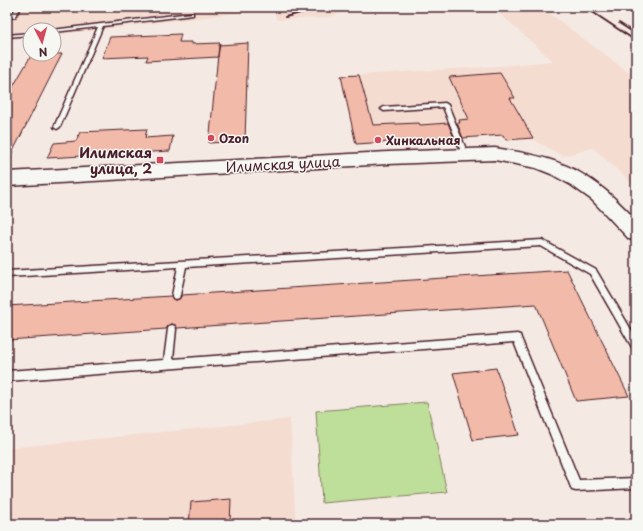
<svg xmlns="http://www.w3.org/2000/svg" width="643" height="531" font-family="'Playpen Sans',sans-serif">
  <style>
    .built { fill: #f4dcd1 }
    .green { fill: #bedf99; stroke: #847f62 }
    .building { fill: #f2baa8; stroke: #4a1f2b }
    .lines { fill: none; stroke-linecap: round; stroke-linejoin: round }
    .lane-casing { stroke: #4a1f2b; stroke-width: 3 }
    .secondary-casing { stroke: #4a1f2b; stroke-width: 3 }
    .lane { fill: #f6f6f2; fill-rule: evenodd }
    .secondary { fill: #f6f6f2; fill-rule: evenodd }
    .rail { stroke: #4a1f2b; stroke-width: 2 }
    .poi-dot { fill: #d1495b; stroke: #f6f6f2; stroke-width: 1.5 }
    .labels { text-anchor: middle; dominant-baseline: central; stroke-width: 3; stroke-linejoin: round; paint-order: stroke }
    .far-poi-label { font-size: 12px; font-weight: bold; fill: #4a1f2b; stroke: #f6f6f2; text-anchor: start }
    .poi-label { font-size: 14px; font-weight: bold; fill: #4a1f2b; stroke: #f6f6f2; text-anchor: end }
    .street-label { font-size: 14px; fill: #4a1f2b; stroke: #f6f6f2 }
  </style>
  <rect width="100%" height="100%" fill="#f5eae3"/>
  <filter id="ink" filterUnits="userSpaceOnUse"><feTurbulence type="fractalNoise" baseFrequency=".025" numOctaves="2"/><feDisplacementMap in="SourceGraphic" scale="8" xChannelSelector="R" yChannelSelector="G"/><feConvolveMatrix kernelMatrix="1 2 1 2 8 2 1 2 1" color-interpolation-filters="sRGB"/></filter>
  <g filter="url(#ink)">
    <path class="built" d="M 7,7 L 366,7 L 323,18 L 276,20 L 274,9 L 54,35 L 54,30 L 30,30 L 30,37 L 7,40 Z
      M 492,7 L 541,7 L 636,78 L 636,187 L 593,148 L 563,156 L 535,141 L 533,138 L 506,140 L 503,135 L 356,144 L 341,76 L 499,66 L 553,61 Z
      M 290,419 L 296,524 L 7,524 L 7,448 Z"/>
    <path class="green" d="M 427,402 L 447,492 L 322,503 L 316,411 Z"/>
    <path class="building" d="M 181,34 L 179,42 L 192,42 L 192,44 L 220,43 L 218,57 L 146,61 L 148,56 L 102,58 L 110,37 Z
      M 248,43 L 245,141 L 209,143 L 219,45 Z
      M 32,54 L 62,54 L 7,163 L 7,97 Z
      M 500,73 L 515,98 L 510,98 L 533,138 L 506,140 L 503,135 L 463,138 L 457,123 L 460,123 L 459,120 L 469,119 L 449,77 Z
      M 359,75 L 373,125 L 419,123 L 420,125 L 448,123 L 454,138 L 356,144 L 341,76 Z
      M 147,129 L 145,138 L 173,136 L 170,151 L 47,158 L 54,143 L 76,141 L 80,132 Z
      M 567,270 L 629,396 L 576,401 L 536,304 L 177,328 L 175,325 L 172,324 L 168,326 L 166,329 L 7,340 L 7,306 L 171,296 L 173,299 L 176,300 L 180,298 L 182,295 Z
      M 496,368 L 519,435 L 473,440 L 453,373 Z
      M 231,499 L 230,524 L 189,524 L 191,502 Z"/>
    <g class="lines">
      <g class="lane-casing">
        <path id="lane" d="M 17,7 L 21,7 L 15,17 L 7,19 L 7,16 L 11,15 Z
          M 191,13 L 193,13 L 193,15 L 103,26 L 60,127 L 57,129 L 55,128 L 54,127 L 98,27 L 54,32 L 54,30 L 52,30 Z
          M 30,33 L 30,35 L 7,37 L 7,35 Z
          M 445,103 L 448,105 L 468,154 L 467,156 L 465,156 L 462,154 L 443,107 L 384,111 L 381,109 L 384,107 Z
          M 542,240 L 596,270 L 636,338 L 636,350 L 633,349 L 590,274 L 541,246 L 186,267 L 180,295 L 179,298 L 176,299 L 173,298 L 172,295 L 178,267 L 7,277 L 7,271 Z
          M 172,325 L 175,326 L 176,329 L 173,359 L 517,334 L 520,335 L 521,338 L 579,480 L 636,478 L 636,488 L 576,491 L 572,490 L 514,342 L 7,381 L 7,371 L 164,360 L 168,329 L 169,326 Z"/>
      </g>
      <g class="secondary-casing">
        <path id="secondary" d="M 495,148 C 538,155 570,161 605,190 C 616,199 626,210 636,220 L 636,241 L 629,239 L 592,200 L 571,185 L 551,174 L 536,168 L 495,160 L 388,164 L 7,186 L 7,172 L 388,152 Z"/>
      </g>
      <use href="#lane" class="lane"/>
      <use href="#secondary" class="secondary"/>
      <path class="rail" d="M 585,7 L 636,41
        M 285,17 L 323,7
        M 619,23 L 636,34"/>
    </g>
  </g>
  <g class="poi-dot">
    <circle cx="211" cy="138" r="4"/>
    <circle cx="378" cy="140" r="4"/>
    <rect x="156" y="156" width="8" height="8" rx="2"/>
  </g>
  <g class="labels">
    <g class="far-poi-label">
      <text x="219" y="138">Ozon</text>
      <text x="386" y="140">Хинкальная</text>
    </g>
    <g class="poi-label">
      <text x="152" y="152">Илимская<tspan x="152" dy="16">улица, 2</tspan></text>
    </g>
    <g class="street-label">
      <text transform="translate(283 164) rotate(-3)">Илимская улица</text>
    </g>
  </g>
  <rect width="643" height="531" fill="none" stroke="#f6f6f2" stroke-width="24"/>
  <rect x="12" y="12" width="619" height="507" fill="none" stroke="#4a1f2b" stroke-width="1.5" filter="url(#ink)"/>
  <g transform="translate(42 42) rotate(174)"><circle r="19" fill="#f6f6f2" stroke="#b1a0a2"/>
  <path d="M0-3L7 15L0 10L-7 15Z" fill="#d1495b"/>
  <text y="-6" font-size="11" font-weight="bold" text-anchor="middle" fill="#4a1f2b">N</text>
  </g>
</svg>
